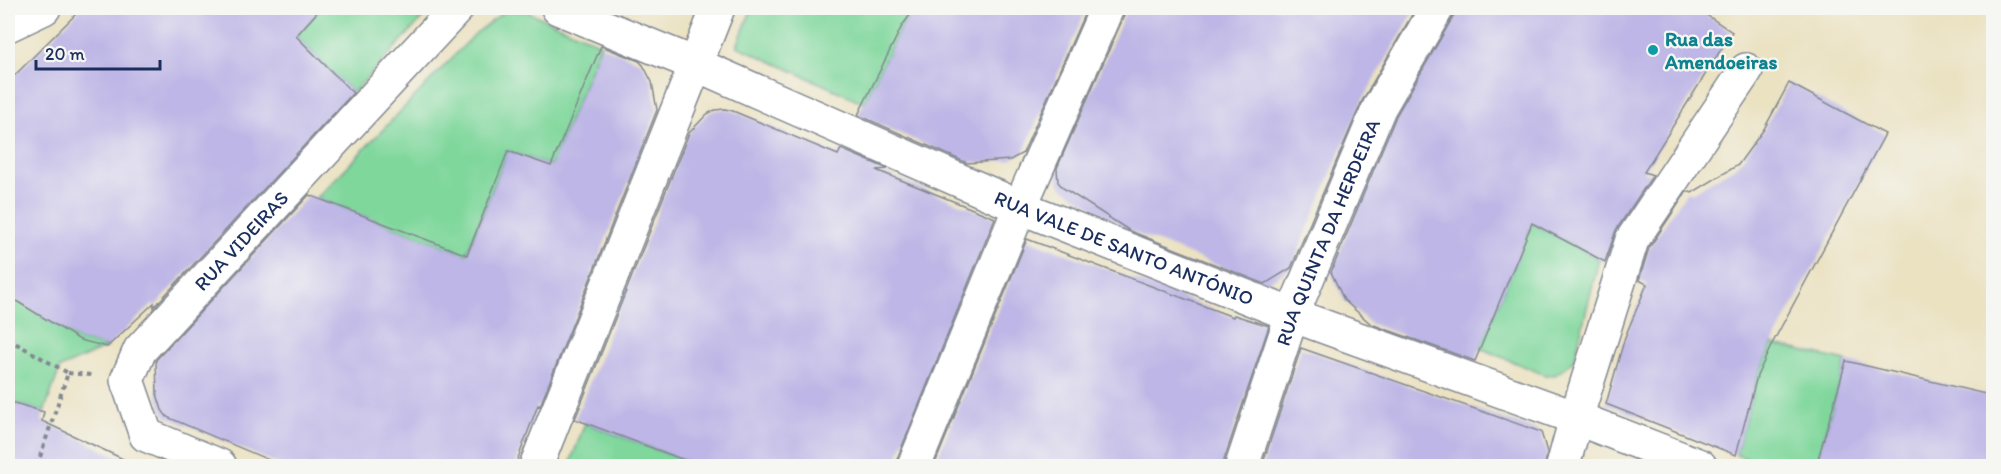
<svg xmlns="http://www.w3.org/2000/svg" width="2001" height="474" font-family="Itim,sans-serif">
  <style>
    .green { fill: #7fd79b; stroke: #4d837c; stroke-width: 1.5 }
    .building { fill: #bdb6e6 }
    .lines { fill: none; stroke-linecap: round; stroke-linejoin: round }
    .minor-casing { stroke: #838890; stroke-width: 36 }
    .path { stroke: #838890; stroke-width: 4; stroke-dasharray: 4.5 4.5; stroke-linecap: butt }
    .minor { stroke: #fff; stroke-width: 33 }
    .culture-dot { fill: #0f9aa8; stroke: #f6f6f2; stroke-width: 2 }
    .labels { text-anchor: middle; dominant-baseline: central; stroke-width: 4.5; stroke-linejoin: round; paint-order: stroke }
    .culture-label { font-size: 20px; font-weight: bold; fill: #0d838f; stroke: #f6f6f2; text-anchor: start }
    .street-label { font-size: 20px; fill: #1b2f5e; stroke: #f6f6f2 }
  </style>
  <rect width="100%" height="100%" fill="#f6f6f2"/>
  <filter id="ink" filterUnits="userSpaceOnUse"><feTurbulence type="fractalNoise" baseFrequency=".0167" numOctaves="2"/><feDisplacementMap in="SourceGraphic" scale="12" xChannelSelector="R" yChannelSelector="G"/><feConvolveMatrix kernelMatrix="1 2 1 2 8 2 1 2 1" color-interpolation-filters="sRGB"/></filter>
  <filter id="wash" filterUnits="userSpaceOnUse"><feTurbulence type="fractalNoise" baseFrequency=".008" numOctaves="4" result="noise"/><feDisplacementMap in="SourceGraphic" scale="24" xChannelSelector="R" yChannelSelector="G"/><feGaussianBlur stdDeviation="1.35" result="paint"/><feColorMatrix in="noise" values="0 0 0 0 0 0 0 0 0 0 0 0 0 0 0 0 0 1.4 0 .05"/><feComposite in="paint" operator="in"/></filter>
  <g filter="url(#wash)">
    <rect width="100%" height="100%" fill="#ebe2c2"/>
    <path class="green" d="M 321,8 L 432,8 L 353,93 L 296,36 Z
      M 752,8 L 915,8 L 902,26 L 864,103 L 737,46 Z
      M 505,11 L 526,11 L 601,44 L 551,166 L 508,151 L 466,255 L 317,198 L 475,34 Z
      M 1532,223 L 1599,259 L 1574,361 L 1555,375 L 1545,375 L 1480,348 Z
      M 8,293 L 80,340 L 107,347 L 60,368 L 44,412 L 8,401 Z
      M 1772,344 L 1846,361 L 1816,466 L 1771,466 L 1736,455 L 1757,376 Z
      M 585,423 L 700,466 L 569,466 Z"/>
    <g id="blocks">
      <path class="building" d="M 82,8 L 321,8 L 296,36 L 353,93 L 154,307 L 154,303 L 107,347 L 80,340 L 8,296 L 8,82 Z
        M 915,8 L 1087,8 L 1023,153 L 1010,160 L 967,163 L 858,115 L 902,26 Z
        M 1125,8 L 1416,8 L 1362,101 L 1291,268 L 1265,284 L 1130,231 L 1063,188 L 1058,182 L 1057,168 L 1124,16 Z
        M 1456,8 L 1696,8 L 1732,32 L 1644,172 L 1653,175 L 1616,230 L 1605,262 L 1532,223 L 1475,361 L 1371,324 L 1344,300 L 1331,272 L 1396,116 L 1453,17 Z
        M 601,46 L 639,61 L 643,65 L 652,82 L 657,110 L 540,406 L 538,405 L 515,466 L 283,466 L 167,417 L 162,410 L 157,394 L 156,360 L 309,195 L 467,255 L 508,151 L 551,166 Z
        M 1789,83 L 1885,134 L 1772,344 L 1757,376 L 1736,455 L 1606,404 L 1625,337 L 1647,284 L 1639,280 L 1649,248 L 1687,191 L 1692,193 L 1738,165 L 1764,129 Z
        M 725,109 L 733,111 L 838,155 L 841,149 L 888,169 L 876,170 L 995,218 L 897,459 L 896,466 L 700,466 L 575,419 L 689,133 L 707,114 L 715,110 Z
        M 1027,239 L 1233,317 L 1234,315 L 1269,326 L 1224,460 L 1224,466 L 934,466 Z
        M 1301,348 L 1541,432 L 1547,452 L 1545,466 L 1262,466 Z
        M 1846,361 L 1994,396 L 1994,466 L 1816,466 Z
        M 8,401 L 44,412 L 42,421 L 138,466 L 8,466 Z"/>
    </g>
  </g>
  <g filter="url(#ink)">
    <use href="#blocks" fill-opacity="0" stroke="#838890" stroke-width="1.5"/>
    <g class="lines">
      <g class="minor-casing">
        <g id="minor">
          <path id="s1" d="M 558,8 L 695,64 L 1020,207 L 1292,315 L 1576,418 L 1700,466"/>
          <path d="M 8,25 L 44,8"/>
          <path id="s2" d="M 220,466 L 146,435 L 127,380 L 140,350 L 457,8"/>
          <path d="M 536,466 L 718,8"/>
          <path d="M 914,466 L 1020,207 L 1107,8"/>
          <path id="s3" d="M 1242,466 L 1292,315 L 1379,108 L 1437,8"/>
          <path d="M 1563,466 L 1576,418 L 1632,240 L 1746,70"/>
        </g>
      </g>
      <path class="path" d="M 8,339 L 68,373 L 37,466
        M 68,373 L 91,375"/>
      <use href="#minor" class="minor"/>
    </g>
  </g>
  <circle class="culture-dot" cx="1653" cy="50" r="6"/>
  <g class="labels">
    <g class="culture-label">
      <text x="1665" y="39">Rua das<tspan x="1665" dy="23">Amendoeiras</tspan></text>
    </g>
    <g class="street-label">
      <text stroke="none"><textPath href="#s3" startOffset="249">RUA QUINTA DA HERDEIRA</textPath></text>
      <text stroke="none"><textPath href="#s2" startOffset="320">RUA VIDEIRAS</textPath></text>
      <text stroke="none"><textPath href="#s1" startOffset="615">RUA VALE DE SANTO ANTÓNIO</textPath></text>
    </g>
  </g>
  <rect width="2001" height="474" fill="none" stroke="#f6f6f2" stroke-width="30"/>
  <path d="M36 60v9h124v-9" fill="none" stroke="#1b2f5e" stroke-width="3"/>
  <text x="45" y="60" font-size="18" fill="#1b2f5e" stroke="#f6f6f2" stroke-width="4.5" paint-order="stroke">20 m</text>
</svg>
